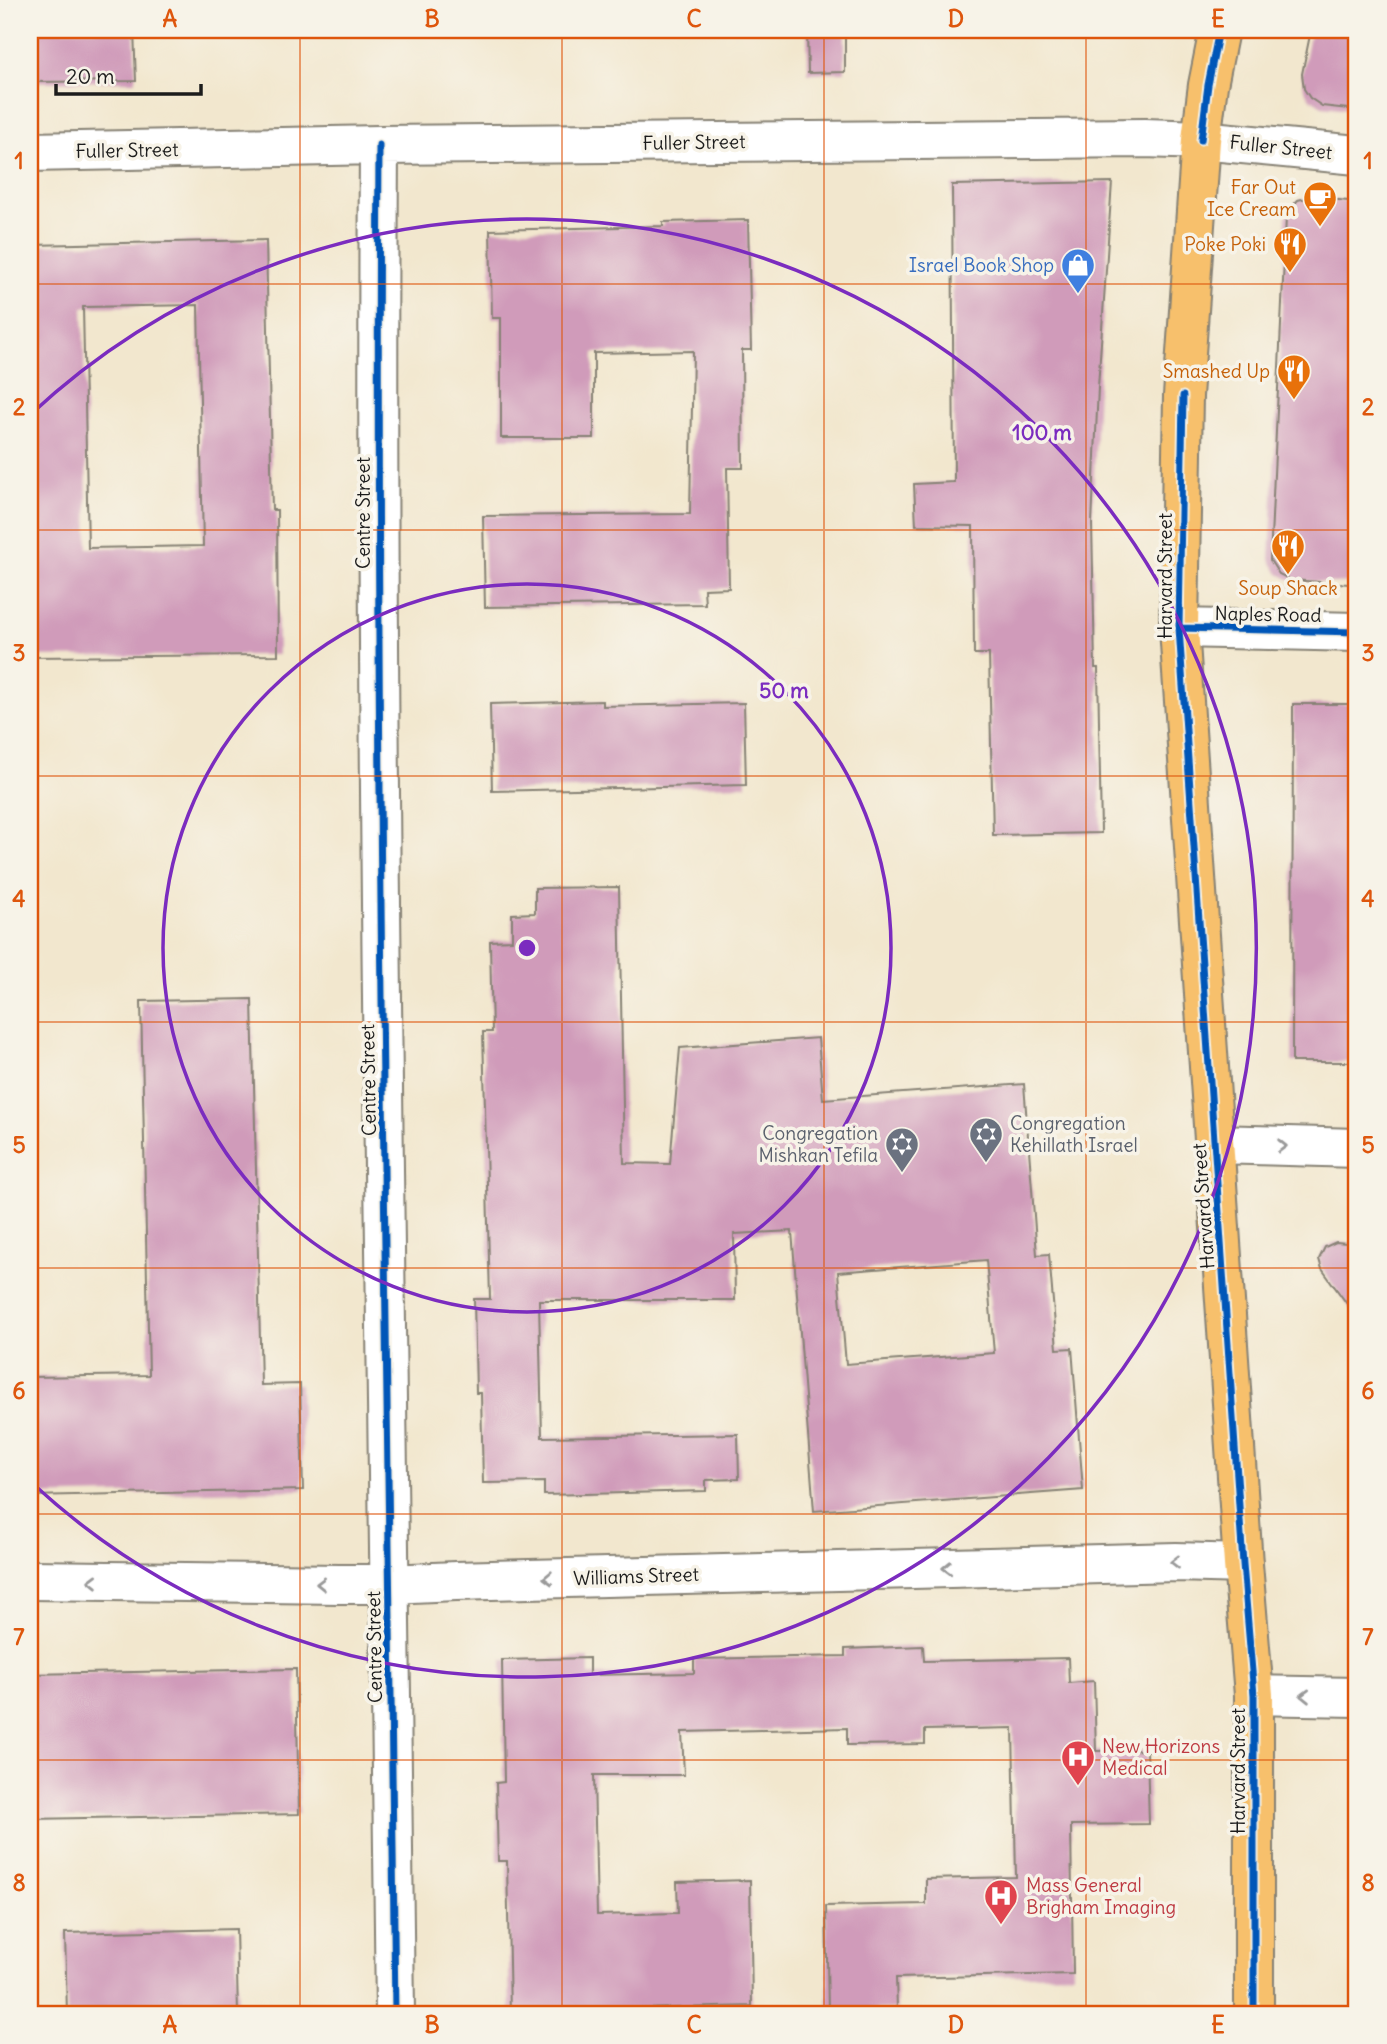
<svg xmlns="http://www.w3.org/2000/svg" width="1387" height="2044" font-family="Delius,sans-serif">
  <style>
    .building { fill: #d09bba; fill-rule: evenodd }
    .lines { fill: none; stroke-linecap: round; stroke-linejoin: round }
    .minor-casing { stroke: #878275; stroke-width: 42 }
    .major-casing { stroke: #878275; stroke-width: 42 }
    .minor { stroke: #fff; stroke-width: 38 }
    .major { stroke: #f7c06c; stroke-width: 38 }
    .cycleway-casing { stroke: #f7f3e8; stroke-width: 11 }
    .cycleway { stroke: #0057b8; stroke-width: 7 }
    .oneway { stroke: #999 }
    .grid { fill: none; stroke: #de560d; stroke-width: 2; stroke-opacity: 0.55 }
    .ring { fill: none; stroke: #7b2cbf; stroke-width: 3.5 }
    .labels { text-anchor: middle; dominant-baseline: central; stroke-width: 7; stroke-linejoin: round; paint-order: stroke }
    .street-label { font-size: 19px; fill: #1c1c1c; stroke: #f7f3e8 }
    .food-label { font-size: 19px; fill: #c56008; stroke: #f7f3e8; text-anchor: end }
    .shop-label { font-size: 19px; fill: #366cbe; stroke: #f7f3e8; text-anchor: end }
    .worship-label { font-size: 19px; fill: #5b616d; stroke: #f7f3e8; text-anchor: start }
    .health-label { font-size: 19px; fill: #be3a42; stroke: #f7f3e8; text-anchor: start }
    .centre { fill: #7b2cbf; stroke: #f7f3e8; stroke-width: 3.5 }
    .ring-label { font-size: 21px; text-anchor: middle; font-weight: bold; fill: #7b2cbf; stroke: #f7f3e8; stroke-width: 7; stroke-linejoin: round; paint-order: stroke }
    .neatline { fill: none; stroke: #de560d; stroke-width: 2.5 }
    .grid-label { font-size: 23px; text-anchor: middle; font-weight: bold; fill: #de560d }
  </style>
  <rect width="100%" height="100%" fill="#f7f3e8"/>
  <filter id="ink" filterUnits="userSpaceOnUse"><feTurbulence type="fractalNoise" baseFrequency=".0143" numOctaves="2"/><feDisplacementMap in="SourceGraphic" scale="14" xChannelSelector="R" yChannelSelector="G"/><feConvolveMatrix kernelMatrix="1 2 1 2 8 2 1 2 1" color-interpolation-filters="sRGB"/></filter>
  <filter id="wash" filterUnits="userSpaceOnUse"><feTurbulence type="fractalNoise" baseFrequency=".00686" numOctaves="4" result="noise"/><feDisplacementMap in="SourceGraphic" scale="28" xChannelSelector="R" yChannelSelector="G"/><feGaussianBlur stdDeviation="1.57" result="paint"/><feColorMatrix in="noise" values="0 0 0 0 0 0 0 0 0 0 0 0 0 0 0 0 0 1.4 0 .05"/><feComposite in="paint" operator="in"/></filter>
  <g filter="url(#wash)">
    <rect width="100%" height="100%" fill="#f2e7ce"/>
    <g id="blocks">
      <path class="building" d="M 30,30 L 134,30 L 136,81 L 30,82 Z
        M 807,30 L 845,30 L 845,72 L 808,73 Z
        M 1311,30 L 1357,30 L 1357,110 L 1322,106 L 1310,98 L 1304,89 L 1302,74 Z
        M 1112,182 L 1098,387 L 1092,524 L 1095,668 L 1098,668 L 1101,833 L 993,835 L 989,654 L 974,654 L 973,526 L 916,525 L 914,484 L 954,482 L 952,185 Z
        M 1311,197 L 1357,202 L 1357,464 L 1349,584 L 1291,580 L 1279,574 L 1270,560 L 1286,217 L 1288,211 L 1298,200 Z
        M 748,220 L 751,350 L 742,350 L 743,468 L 727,468 L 729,588 L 704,589 L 705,604 L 485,607 L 483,516 L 690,514 L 693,351 L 594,353 L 594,438 L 501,438 L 501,318 L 492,318 L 490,230 L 663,226 L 663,222 Z
        M 266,240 L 272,510 L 277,510 L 278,655 L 30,657 L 30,245 ZM 198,305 L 203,546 L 88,548 L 83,307 Z
        M 603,701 L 603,706 L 744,703 L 746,785 L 492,791 L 490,704 Z
        M 1293,704 L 1357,704 L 1357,1062 L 1292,1062 Z
        M 619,887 L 624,1163 L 670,1164 L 680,1048 L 818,1038 L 823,1099 L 1024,1084 L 1037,1255 L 1049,1254 L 1057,1349 L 1072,1348 L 1083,1490 L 814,1511 L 792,1231 L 734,1234 L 735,1300 L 539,1300 L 542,1437 L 738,1434 L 739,1479 L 706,1480 L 706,1491 L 544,1495 L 544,1482 L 483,1483 L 481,1393 L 476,1393 L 474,1299 L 490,1299 L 483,1032 L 492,1032 L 490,941 L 512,940 L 512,914 L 535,913 L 535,888 ZM 986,1260 L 994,1353 L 846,1364 L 838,1272 Z
        M 252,999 L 261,1385 L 300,1384 L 303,1490 L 30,1496 L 30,1377 L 149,1375 L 141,1001 Z
        M 1336,1242 L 1357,1244 L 1357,1318 L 1322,1269 L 1319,1259 L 1325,1247 Z
        M 923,1646 L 924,1661 L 1068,1658 L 1069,1683 L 1094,1681 L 1096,1751 L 1147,1750 L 1149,1824 L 1071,1825 L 1073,1974 L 896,1978 L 897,2009 L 828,2011 L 826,1906 L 926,1904 L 926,1879 L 1016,1877 L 1013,1728 L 925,1730 L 925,1744 L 847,1745 L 847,1728 L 682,1732 L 684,1775 L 594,1775 L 597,1915 L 678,1913 L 677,1882 L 750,1880 L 752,2006 L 639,2009 L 639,2014 L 510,2014 L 507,1861 L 498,1861 L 496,1783 L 504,1782 L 502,1660 L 589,1658 L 589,1675 L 694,1673 L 694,1659 L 845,1656 L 845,1649 Z
        M 296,1669 L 299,1814 L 30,1819 L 30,1674 Z
        M 236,1929 L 238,2014 L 67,2014 L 65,1933 Z"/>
    </g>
  </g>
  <g filter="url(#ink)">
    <use href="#blocks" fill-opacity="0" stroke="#878275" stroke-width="2"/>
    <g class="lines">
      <g class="minor-casing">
        <path id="minor" d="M 379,145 C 375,768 388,1391 395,2014
          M 30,152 L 379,145 L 1145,138 L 1201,140 L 1357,155
          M 1179,628 L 1357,632
          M 1214,1144 L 1357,1148
          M 30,1580 L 340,1584 L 389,1584 L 456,1581 L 1176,1562 L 1243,1564
          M 1254,1695 L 1357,1697"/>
      </g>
      <g class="major-casing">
        <path id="major" d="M 1219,30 L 1208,85 L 1201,140 L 1183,396 L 1179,628 L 1243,1564 L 1254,1695 L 1254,2014"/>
      </g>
      <use href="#minor" class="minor"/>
      <use href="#major" class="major"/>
      <g class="cycleway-casing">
        <path id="cycleway" d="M 1201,140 L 1208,85 L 1219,30
          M 379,145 C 375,768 388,1391 395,2014
          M 1183,396 L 1179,628 L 1243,1564 L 1254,1695 L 1254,2014
          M 1179,628 L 1357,632"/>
      </g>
      <use href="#cycleway" class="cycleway"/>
    </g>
    <defs><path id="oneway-chevron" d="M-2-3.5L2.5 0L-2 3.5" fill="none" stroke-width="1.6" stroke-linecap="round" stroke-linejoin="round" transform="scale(1.75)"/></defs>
    <g class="oneway">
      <use href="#oneway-chevron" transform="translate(1282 1146) rotate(1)"/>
      <use href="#oneway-chevron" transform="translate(1175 1562) rotate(-180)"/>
      <use href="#oneway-chevron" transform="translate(947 1568) rotate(178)"/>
      <use href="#oneway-chevron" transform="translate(548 1578) rotate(178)"/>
      <use href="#oneway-chevron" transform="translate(93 1581) rotate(-179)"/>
      <use href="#oneway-chevron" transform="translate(321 1584) rotate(-179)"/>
      <use href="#oneway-chevron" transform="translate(1305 1696) rotate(-179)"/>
    </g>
  </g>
  <path class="grid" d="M 300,30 L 300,2014M 562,30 L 562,2014M 824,30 L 824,2014M 1086,30 L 1086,2014M 30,284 L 1357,284M 30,530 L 1357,530M 30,776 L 1357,776M 30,1022 L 1357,1022M 30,1268 L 1357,1268M 30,1514 L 1357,1514M 30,1760 L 1357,1760"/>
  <g class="ring">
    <circle cx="527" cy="948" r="364"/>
    <path d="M30 415A729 729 0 1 1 30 1481"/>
  </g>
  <defs>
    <g id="cafe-pin" transform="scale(1.75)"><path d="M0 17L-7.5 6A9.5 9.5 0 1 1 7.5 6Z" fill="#e8710a" stroke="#f7f3e8"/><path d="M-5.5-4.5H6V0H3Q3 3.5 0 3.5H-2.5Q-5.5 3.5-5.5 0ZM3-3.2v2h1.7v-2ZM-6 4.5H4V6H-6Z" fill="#fff"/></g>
    <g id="restaurant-pin" transform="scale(1.75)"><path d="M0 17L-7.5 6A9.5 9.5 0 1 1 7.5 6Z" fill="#e8710a" stroke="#f7f3e8"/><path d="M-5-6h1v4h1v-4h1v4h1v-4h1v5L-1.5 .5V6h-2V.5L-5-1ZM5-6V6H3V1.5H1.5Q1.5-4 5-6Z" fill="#fff"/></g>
    <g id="shop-pin" transform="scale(1.75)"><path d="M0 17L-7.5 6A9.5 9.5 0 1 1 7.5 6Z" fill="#3f7fe0" stroke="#f7f3e8"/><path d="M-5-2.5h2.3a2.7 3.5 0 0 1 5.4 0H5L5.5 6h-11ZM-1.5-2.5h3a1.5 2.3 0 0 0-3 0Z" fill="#fff"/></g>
    <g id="synagogue-pin" transform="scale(1.75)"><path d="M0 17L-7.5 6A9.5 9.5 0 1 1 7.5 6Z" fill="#6b7280" stroke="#f7f3e8"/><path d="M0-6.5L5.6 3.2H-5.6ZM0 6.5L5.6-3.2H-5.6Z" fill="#fff"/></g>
    <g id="hospital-pin" transform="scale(1.75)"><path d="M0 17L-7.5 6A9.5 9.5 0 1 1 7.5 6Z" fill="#e0444e" stroke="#f7f3e8"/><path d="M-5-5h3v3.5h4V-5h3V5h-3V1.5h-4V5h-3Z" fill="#fff"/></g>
  </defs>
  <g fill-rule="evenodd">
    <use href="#cafe-pin" x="1320" y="198"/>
    <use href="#restaurant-pin" x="1290" y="244"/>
    <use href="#shop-pin" x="1078" y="265"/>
    <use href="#restaurant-pin" x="1294" y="371"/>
    <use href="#restaurant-pin" x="1288" y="546"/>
    <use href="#synagogue-pin" x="986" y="1134"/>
    <use href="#synagogue-pin" x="902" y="1144"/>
    <use href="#hospital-pin" x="1078" y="1757"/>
    <use href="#hospital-pin" x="1001" y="1896"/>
  </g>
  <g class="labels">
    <g class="street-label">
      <text transform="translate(694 142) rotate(-1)">Fuller Street</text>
      <text transform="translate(1281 147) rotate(6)">Fuller Street</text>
      <text transform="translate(127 150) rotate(-1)">Fuller Street</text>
      <text transform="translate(363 513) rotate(-90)">Centre Street</text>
      <text transform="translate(1165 576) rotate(-90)">Harvard Street</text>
      <text transform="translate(1268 614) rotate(1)">Naples Road</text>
      <text transform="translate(368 1080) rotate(-91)">Centre Street</text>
      <text transform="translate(1203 1206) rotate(-94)">Harvard Street</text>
      <text transform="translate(636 1576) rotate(-2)">Williams Street</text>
      <text transform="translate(374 1647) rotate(-91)">Centre Street</text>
      <text transform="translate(1238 1771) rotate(-90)">Harvard Street</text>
    </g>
    <g class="food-label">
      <text x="1296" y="187">Far Out<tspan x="1296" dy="22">Ice Cream</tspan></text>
      <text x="1266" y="244">Poke Poki</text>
      <text x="1270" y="371">Smashed Up</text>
      <text x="1288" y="588" text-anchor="middle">Soup Shack</text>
    </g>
    <g class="shop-label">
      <text x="1054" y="265">Israel Book Shop</text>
    </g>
    <g class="worship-label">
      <text x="1010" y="1123">Congregation<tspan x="1010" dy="22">Kehillath Israel</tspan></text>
      <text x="878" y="1133" text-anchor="end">Congregation<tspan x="878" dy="22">Mishkan Tefila</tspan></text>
    </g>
    <g class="health-label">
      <text x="1102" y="1746">New Horizons<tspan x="1102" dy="22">Medical</tspan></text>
      <text x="1026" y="1885">Mass General<tspan x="1026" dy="22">Brigham Imaging</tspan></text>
    </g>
  </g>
  <circle cx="527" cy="948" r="10" class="centre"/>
  <g class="ring-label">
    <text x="1042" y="440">100 m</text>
    <text x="784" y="698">50 m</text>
  </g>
  <rect width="1387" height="2044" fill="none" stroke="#f7f3e8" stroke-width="77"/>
  <path d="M56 84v10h145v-10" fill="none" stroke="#1c1c1c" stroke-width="3.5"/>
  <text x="66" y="84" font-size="21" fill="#1c1c1c" stroke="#f7f3e8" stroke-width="5" paint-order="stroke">20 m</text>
  <rect x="38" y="38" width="1310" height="1968" class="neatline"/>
  <g class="grid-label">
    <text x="170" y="27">A</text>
    <text x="432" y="27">B</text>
    <text x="694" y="27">C</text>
    <text x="956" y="27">D</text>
    <text x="1218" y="27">E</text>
    <text x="19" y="169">1</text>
    <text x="1368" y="169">1</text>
    <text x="19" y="415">2</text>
    <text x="1368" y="415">2</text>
    <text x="19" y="661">3</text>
    <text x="1368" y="661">3</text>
    <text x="19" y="907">4</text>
    <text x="1368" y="907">4</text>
    <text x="19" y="1153">5</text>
    <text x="1368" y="1153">5</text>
    <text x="19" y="1399">6</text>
    <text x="1368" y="1399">6</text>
    <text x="19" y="1645">7</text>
    <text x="1368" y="1645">7</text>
    <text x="19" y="1891">8</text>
    <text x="1368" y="1891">8</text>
    <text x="170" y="2033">A</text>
    <text x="432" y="2033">B</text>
    <text x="694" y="2033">C</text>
    <text x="956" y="2033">D</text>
    <text x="1218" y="2033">E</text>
  </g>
</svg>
